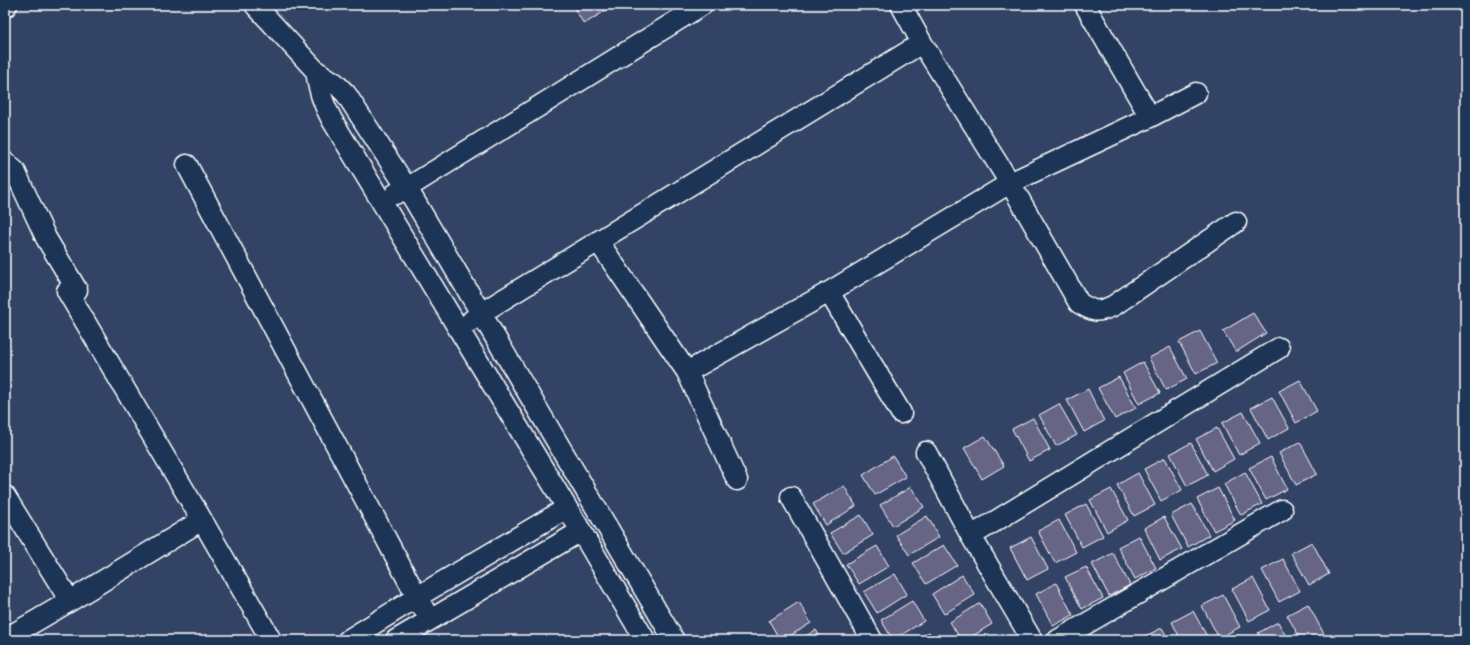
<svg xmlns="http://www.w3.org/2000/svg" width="1470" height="645" font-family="Pangolin,sans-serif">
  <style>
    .building { fill: #666586; stroke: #fff }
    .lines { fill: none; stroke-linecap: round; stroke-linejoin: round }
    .minor-casing { stroke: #fff; stroke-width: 23 }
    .minor { stroke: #1d3557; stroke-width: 20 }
  </style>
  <rect width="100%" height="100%" fill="#334365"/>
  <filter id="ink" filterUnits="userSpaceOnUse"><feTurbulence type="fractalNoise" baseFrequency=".025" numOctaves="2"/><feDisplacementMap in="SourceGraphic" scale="8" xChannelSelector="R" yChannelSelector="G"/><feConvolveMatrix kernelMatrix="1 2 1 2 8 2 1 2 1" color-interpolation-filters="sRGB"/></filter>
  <g filter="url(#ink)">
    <path class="building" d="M 572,5 L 608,5 L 610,8 L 584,24 Z
      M 1253,313 L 1266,333 L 1236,352 L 1223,331 Z
      M 1200,331 L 1217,363 L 1196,374 L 1179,342 Z
      M 1170,347 L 1187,379 L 1166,390 L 1149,358 Z
      M 1143,362 L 1160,393 L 1139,404 L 1123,373 Z
      M 1119,377 L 1136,408 L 1115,419 L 1098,388 Z
      M 1300,380 L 1317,411 L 1296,423 L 1279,391 Z
      M 1088,389 L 1104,421 L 1084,432 L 1067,400 Z
      M 1272,397 L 1289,428 L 1268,440 L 1251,408 Z
      M 1059,404 L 1077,435 L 1056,446 L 1039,415 Z
      M 1243,412 L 1260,443 L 1239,455 L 1222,423 Z
      M 1033,418 L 1050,450 L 1029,461 L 1012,429 Z
      M 1217,428 L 1234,459 L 1213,471 L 1196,439 Z
      M 985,436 L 1004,466 L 982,479 L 964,448 Z
      M 1300,442 L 1317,474 L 1296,485 L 1279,453 Z
      M 1191,443 L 1208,475 L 1187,486 L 1170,454 Z
      M 893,456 L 906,477 L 875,495 L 863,475 Z
      M 1271,457 L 1287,489 L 1266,500 L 1249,468 Z
      M 1165,458 L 1182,490 L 1161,501 L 1144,469 Z
      M 1245,472 L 1262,504 L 1241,515 L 1224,484 Z
      M 1138,473 L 1155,505 L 1134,516 L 1117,485 Z
      M 844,486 L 856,506 L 826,525 L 813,504 Z
      M 911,487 L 924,507 L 893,526 L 880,505 Z
      M 1218,488 L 1235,520 L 1214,531 L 1197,499 Z
      M 1111,489 L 1128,520 L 1107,532 L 1090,500 Z
      M 1086,504 L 1103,536 L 1082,547 L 1065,515 Z
      M 1192,504 L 1209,535 L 1188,547 L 1171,515 Z
      M 861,515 L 873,535 L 843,553 L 830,533 Z
      M 927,516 L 939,537 L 909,555 L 896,535 Z
      M 1164,517 L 1182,549 L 1160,560 L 1144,528 Z
      M 1059,520 L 1076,552 L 1055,563 L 1038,531 Z
      M 1139,536 L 1156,568 L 1135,579 L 1118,547 Z
      M 1031,537 L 1048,569 L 1027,580 L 1010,548 Z
      M 1312,542 L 1329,574 L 1309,585 L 1291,553 Z
      M 944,545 L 957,565 L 926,584 L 913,563 Z
      M 877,546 L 889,566 L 859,584 L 846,564 Z
      M 1113,553 L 1130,585 L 1109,596 L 1092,564 Z
      M 1283,559 L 1300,591 L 1279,602 L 1262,570 Z
      M 1086,567 L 1103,598 L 1082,609 L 1065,577 Z
      M 895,574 L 907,594 L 877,613 L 864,592 Z
      M 962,575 L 975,595 L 944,614 L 932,594 Z
      M 1253,578 L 1270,610 L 1249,621 L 1232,589 Z
      M 1056,583 L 1073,615 L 1053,626 L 1036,594 Z
      M 1223,595 L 1240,627 L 1219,638 L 1202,606 Z
      M 912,601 L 924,621 L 893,640 L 881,620 Z
      M 799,602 L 811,623 L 783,640 L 780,640 L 769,621 Z
      M 980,603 L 992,624 L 966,640 L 961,640 L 950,622 Z
      M 1308,604 L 1325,636 L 1317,640 L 1301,640 L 1287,615 Z
      M 1193,611 L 1209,640 L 1181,640 L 1172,622 Z
      M 1278,622 L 1288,640 L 1262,640 L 1258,633 Z
      M 1162,628 L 1169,640 L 1142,640 L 1141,638 Z
      M 816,630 L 822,640 L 799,640 Z
      M 929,632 L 934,640 L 916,640 Z"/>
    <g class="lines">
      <g class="minor-casing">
        <path id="minor" d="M 255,5 L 316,71 L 335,83 L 346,94 L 407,188 L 674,640
          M 1085,5 L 1150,117
          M 5,7 L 7,5
          M 922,43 L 1010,183 L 1079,303 C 1095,312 1096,313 1113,306 L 1236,222
          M 316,71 C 318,89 323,104 332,120 L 581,531 L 645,640
          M 5,162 L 15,171 L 46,238 L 77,290
          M 187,165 L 417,597 L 430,620
          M 395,194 L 407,188 L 702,5
          M 598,241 L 687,372 L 737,480
          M 67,291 L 202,520 L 271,640
          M 829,292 L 901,413
          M 471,321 L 481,313 L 922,43 L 901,5
          M 687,372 L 829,292 L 1010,183 L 1150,117 L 1196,93
          M 926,452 L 971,536 L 1032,640
          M 5,496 L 70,601
          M 791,497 L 872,640
          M 971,536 L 1279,348
          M 5,639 L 70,601 L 202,520
          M 348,640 L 417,597 L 567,508
          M 396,640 L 581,531
          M 1058,640 L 1282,510"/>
      </g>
      <use href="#minor" class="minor"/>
    </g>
  </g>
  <rect width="1470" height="645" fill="none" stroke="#1d3557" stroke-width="20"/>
  <rect x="10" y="10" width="1450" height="625" fill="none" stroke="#fff" stroke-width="1.5" filter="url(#ink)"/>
</svg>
